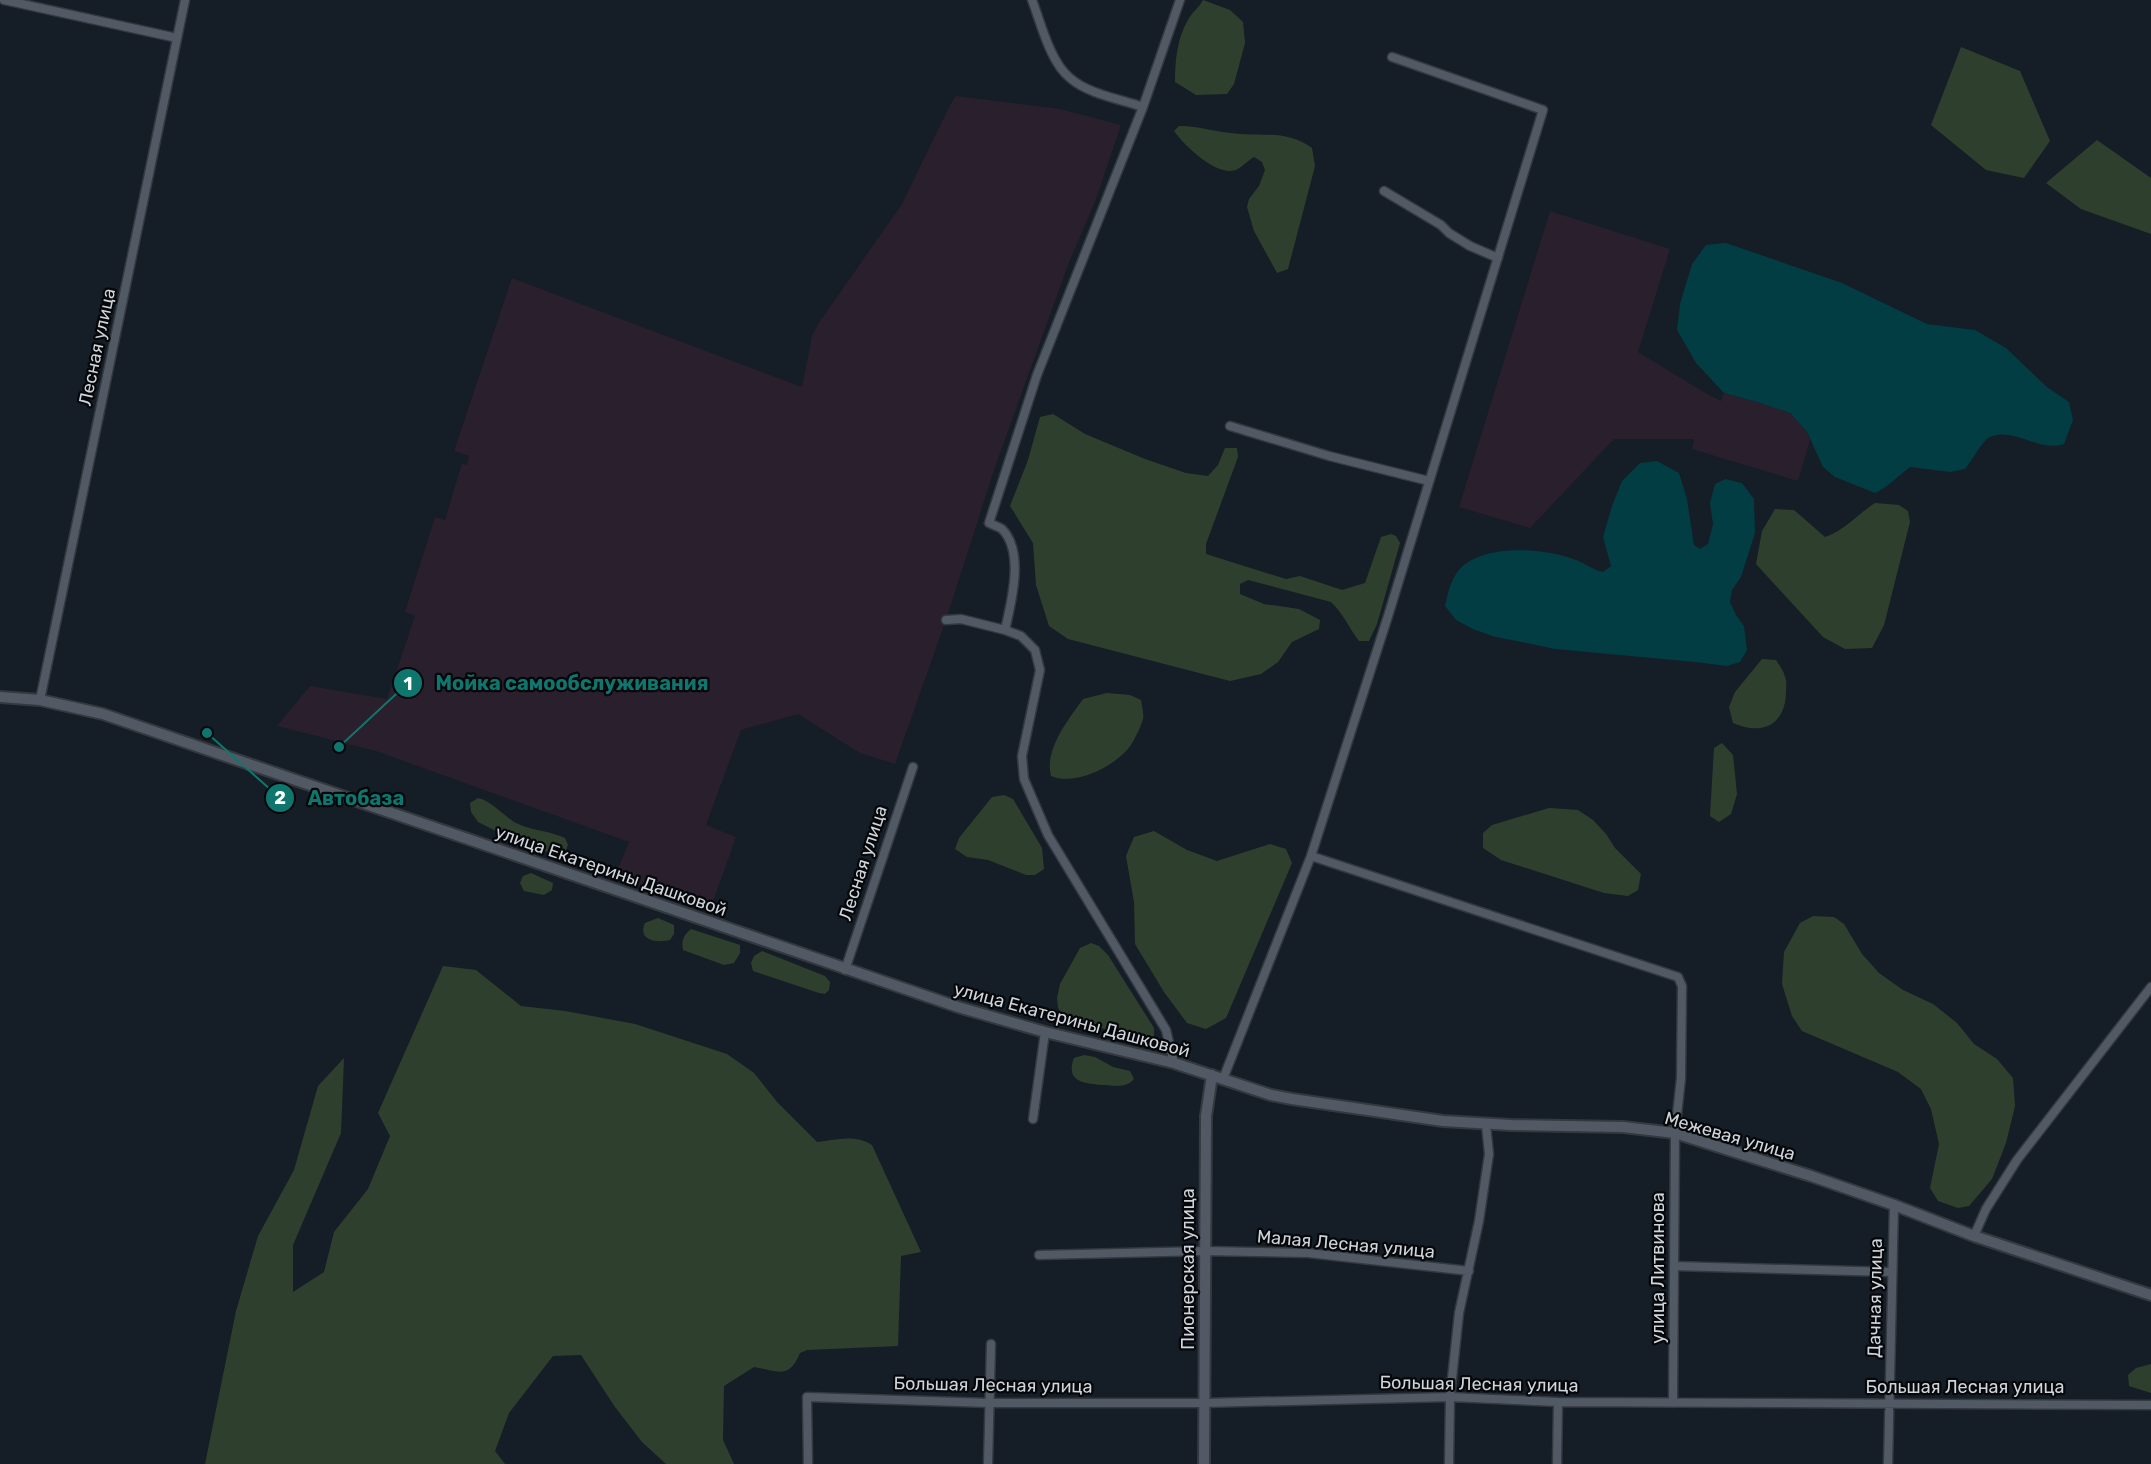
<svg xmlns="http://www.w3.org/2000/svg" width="2151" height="1464" font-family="Rubik,sans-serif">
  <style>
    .industrial { fill: #291f2d }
    .green { fill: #2e402d }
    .water { fill: #023d44 }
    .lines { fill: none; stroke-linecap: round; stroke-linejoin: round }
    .minor-casing { stroke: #34383f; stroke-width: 11 }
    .tertiary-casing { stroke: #34383f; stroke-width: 14 }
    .minor { stroke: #515a64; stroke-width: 8 }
    .tertiary { stroke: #515a64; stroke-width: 10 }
    .labels { text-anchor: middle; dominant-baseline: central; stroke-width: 4.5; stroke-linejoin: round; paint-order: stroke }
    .street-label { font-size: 18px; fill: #d0d5db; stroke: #05070a }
    .leader { fill: none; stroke: #0f766e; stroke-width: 2 }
    .callout-dot { fill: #0f766e; stroke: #05070a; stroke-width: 2 }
    .mark-label { font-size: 18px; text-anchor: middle; font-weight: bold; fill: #fff }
    .callout-label { font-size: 20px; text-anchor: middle; font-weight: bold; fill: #0f766e; stroke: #05070a; stroke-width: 4.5; stroke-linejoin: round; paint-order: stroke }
  </style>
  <rect width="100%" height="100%" fill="#151d26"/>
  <path class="industrial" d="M 956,96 L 1060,109 L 1121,125 L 1096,199 L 1068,265 L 994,470 L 946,620 L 895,764 L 860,753 L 798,714 L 741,730 L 706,825 L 736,837 L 710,910 L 614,878 L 629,842 L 376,751 L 277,726 L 310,686 L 387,699 L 415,616 L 405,612 L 435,517 L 445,520 L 462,463 L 467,465 L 469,456 L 454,451 L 512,278 L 802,387 L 812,336 L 818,324 L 902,204 L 950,105 Z
    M 1550,211 L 1670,249 L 1638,352 L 1702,391 L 1721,401 L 1724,393 L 1757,402 L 1790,413 L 1807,432 L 1810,440 L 1798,481 L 1692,449 L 1694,439 L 1614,439 L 1530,528 L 1459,507 Z"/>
  <path class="green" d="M 1203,0 L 1230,10 L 1243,22 L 1245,43 L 1234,84 L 1227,94 L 1196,95 L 1175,82 C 1175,62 1177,38 1188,20 C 1192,12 1199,8 1203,0 Z
    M 1961,47 L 2020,71 L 2050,141 L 2024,178 L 1986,170 L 1931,125 Z
    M 1179,126 C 1200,126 1219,133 1240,134 C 1269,136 1287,131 1312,148 L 1315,166 L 1288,269 L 1277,273 L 1254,231 L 1247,207 L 1249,199 L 1259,186 L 1265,170 L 1262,162 L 1254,157 C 1246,161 1240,171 1230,171 C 1211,171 1184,145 1174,131 Z
    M 2097,140 L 2151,178 L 2151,234 L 2081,209 L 2046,183 Z
    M 1053,414 L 1085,434 L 1145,459 L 1186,473 L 1208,476 L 1218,465 L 1225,448 L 1237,448 L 1238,457 L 1206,544 L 1206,554 L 1286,579 L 1300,576 L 1342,590 L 1365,583 L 1381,537 L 1391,534 L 1396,536 L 1400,543 L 1377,624 L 1369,641 L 1359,641 C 1349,628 1343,613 1331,602 L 1248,580 L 1240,584 L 1240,594 L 1264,604 L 1299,609 L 1320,620 L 1319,629 L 1292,642 L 1278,662 L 1261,674 L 1230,681 L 1068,639 L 1049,626 L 1036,585 L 1033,543 L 1010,506 L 1028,460 L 1040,417 Z
    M 1875,503 L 1899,505 L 1908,511 L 1910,522 L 1884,625 L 1872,648 L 1845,649 L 1823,637 L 1756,564 L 1762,531 L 1775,509 L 1794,510 L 1825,537 C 1844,531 1858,514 1875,503 Z
    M 1762,659 L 1776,660 C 1779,665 1784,671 1785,677 C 1787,681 1786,686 1786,691 C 1786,725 1762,736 1733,723 L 1729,707 L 1735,692 Z
    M 1107,693 L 1130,695 L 1141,700 C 1142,706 1144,714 1143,719 C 1141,727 1133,743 1128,749 C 1111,768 1075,786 1051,776 C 1044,750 1068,720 1083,699 Z
    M 1722,743 L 1733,755 L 1737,794 L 1731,814 L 1719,822 L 1710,816 L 1714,748 Z
    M 1004,795 L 1013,799 L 1042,848 L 1044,869 L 1035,875 L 1026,875 L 988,860 L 967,857 L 955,849 L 959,838 L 992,797 Z
    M 478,798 C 491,801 502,814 514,822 C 531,831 548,830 565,838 L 568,845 L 566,850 L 560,854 L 532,849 L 478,822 L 471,812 L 470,803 Z
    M 1549,808 L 1578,810 L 1593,820 L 1606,834 L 1615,848 L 1641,874 L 1638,890 L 1628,896 L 1604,893 L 1501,860 L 1483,848 L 1483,833 L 1492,825 Z
    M 1154,831 L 1187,850 L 1217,861 L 1270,844 L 1286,849 L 1292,863 L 1226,1018 L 1206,1029 L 1187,1023 L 1164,992 L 1135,944 L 1134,902 L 1126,856 L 1134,837 Z
    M 531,873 L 553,883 L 552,890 L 544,895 L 524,891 L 520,883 L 523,876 Z
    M 1813,916 L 1834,917 L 1844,924 L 1862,954 L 1879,973 L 1903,990 L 1933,1004 L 1957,1023 L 1974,1044 L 1997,1059 L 2013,1078 L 2015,1106 L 2006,1143 L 1992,1179 L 1969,1206 L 1958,1208 L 1938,1201 L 1930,1188 L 1939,1144 L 1931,1109 L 1921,1089 L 1898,1072 L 1802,1031 L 1792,1016 L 1782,984 L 1784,952 L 1800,923 Z
    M 658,918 L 674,925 L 674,934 L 670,940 C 658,943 637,941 645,923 Z
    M 691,929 L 740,945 L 740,953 L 734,963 L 724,965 L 683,950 C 681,940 684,935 691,929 Z
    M 1091,943 L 1099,946 L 1108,955 L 1154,1028 L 1154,1036 L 1151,1040 L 1063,1019 L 1058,1007 L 1057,998 L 1060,984 L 1080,948 Z
    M 762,951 L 825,976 L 830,982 L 829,990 L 825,994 L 819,993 L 753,971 L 751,963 L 754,956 Z
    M 443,966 L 476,970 L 521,1006 L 565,1011 L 635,1024 L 727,1054 L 754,1073 L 778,1103 L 817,1142 C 837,1140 854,1134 872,1145 L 921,1252 L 901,1256 L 898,1346 L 807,1350 L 800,1353 C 789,1380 778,1371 754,1367 L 724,1386 L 723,1440 L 734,1464 L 666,1464 L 642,1442 L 615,1407 L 581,1355 L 553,1356 L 509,1413 L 495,1451 L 505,1464 L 205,1464 L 236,1311 L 258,1236 L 294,1170 L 318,1086 L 344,1058 L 341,1133 L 293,1245 L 293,1292 L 324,1272 L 334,1232 L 368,1189 L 390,1136 L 378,1113 Z
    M 1084,1055 L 1095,1057 L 1113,1067 L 1130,1071 L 1134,1079 C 1126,1089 1113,1085 1102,1085 C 1084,1083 1065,1082 1074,1058 Z
    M 2151,1364 L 2151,1393 L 2129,1386 L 2128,1375 L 2136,1368 Z"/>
  <path class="water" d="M 1726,243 L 1842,283 L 1927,324 L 1975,330 L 2006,348 L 2047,387 L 2069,402 L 2073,420 L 2064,444 C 2039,453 2009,424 1987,439 C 1981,444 1971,462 1965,469 L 1950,472 L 1910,467 C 1898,476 1888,487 1875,493 L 1835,477 L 1823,467 L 1807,432 L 1790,413 L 1757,402 L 1724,393 L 1696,363 L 1677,330 L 1680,304 L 1692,264 L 1706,245 Z
    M 1657,461 L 1679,473 L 1687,499 L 1694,545 L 1700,549 L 1708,544 L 1713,524 L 1710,503 L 1715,484 L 1725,479 L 1742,483 L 1754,499 L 1755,533 L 1741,577 L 1732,590 L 1730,602 L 1736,615 L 1744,626 L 1747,650 L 1740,662 L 1727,666 L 1695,662 L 1555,649 L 1492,636 L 1473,629 L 1456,620 L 1445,606 C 1448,593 1450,582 1458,571 C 1481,543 1543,548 1573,559 C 1584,562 1592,570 1603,572 L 1611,566 L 1603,537 L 1612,506 L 1622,481 L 1640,463 Z"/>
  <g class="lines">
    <g class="minor-casing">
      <path id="minor" d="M 4,0 L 177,38
        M 1032,0 C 1041,23 1050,62 1070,78 C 1088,94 1120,99 1143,107
        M 1384,191 L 1441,225 L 1449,233 L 1470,246 L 1498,258
        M 1230,426 L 1329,456 L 1429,481
        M 946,620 L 961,619 L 1005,630 L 1021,636 L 1035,650 L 1040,670 L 1022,756 L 1024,779 L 1048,835 L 1166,1030 L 1174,1063
        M 1005,630 C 1011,603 1025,552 1002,529 C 999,527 993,525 989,523 L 1037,375 L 1143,107 L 1180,0
        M 40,700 L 185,0
        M 1311,856 L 1678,977 L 1682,986 L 1681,1078 L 1675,1133 L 1673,1403
        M 845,970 L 913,767
        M 1223,1079 L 1311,856 L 1389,613 L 1543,110 L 1392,57
        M 1033,1119 L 1045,1032
        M 1974,1236 L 1986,1209 L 2017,1160 L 2151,987
        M 1039,1255 L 1204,1251 L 1308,1253 L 1469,1271
        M 1674,1266 L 1891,1272
        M 808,1464 L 807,1397 L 990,1403 L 1204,1403 L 1450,1397 L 1558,1402 L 2151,1405
        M 988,1464 L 991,1344
        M 1449,1464 L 1450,1397 L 1459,1313 L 1479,1221 L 1489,1154 L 1486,1125
        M 1557,1464 L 1558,1402
        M 1888,1464 L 1894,1205"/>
    </g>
    <g class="tertiary-casing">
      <path id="tertiary" d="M 0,697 L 40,700 L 103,714 L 958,1007 L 1045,1032 L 1174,1063 L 1271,1095 L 1292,1099 L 1443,1121 L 1511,1125 L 1623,1127 L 1675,1133 L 1811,1176 L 1894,1205 L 1974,1236 L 2151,1295
        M 1204,1464 L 1206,1116 L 1212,1075"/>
    </g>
    <use href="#minor" class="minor"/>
    <use href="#tertiary" class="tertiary"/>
  </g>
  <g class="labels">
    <g class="street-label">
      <text transform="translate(97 347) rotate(-78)">Лесная улица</text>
      <text transform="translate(863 863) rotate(-72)">Лесная улица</text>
      <text transform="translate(611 871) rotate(19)">улица Екатерины Дашковой</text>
      <text transform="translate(1072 1020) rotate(15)">улица Екатерины Дашковой</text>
      <text transform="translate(1730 1136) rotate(16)">Межевая улица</text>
      <text transform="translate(1346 1244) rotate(5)">Малая Лесная улица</text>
      <text transform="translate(1658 1268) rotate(-90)">улица Литвинова</text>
      <text transform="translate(1188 1269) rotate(-90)">Пионерская улица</text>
      <text transform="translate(1875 1298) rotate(-89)">Дачная улица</text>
      <text transform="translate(1479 1384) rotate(1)">Большая Лесная улица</text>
      <text transform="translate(993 1385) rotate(1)">Большая Лесная улица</text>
      <text x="1965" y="1387">Большая Лесная улица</text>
    </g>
  </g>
  <path class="leader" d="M339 747L408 683M207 733L280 798"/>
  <g class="callout-dot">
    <circle cx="339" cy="747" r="6"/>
    <circle cx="207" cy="733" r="6"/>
    <circle cx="408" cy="683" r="15"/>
    <circle cx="280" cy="798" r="15"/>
  </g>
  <g class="mark-label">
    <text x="408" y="690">1</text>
    <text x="280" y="804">2</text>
  </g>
  <g class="callout-label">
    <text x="572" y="690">Мойка самообслуживания</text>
    <text x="356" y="805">Автобаза</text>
  </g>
</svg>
